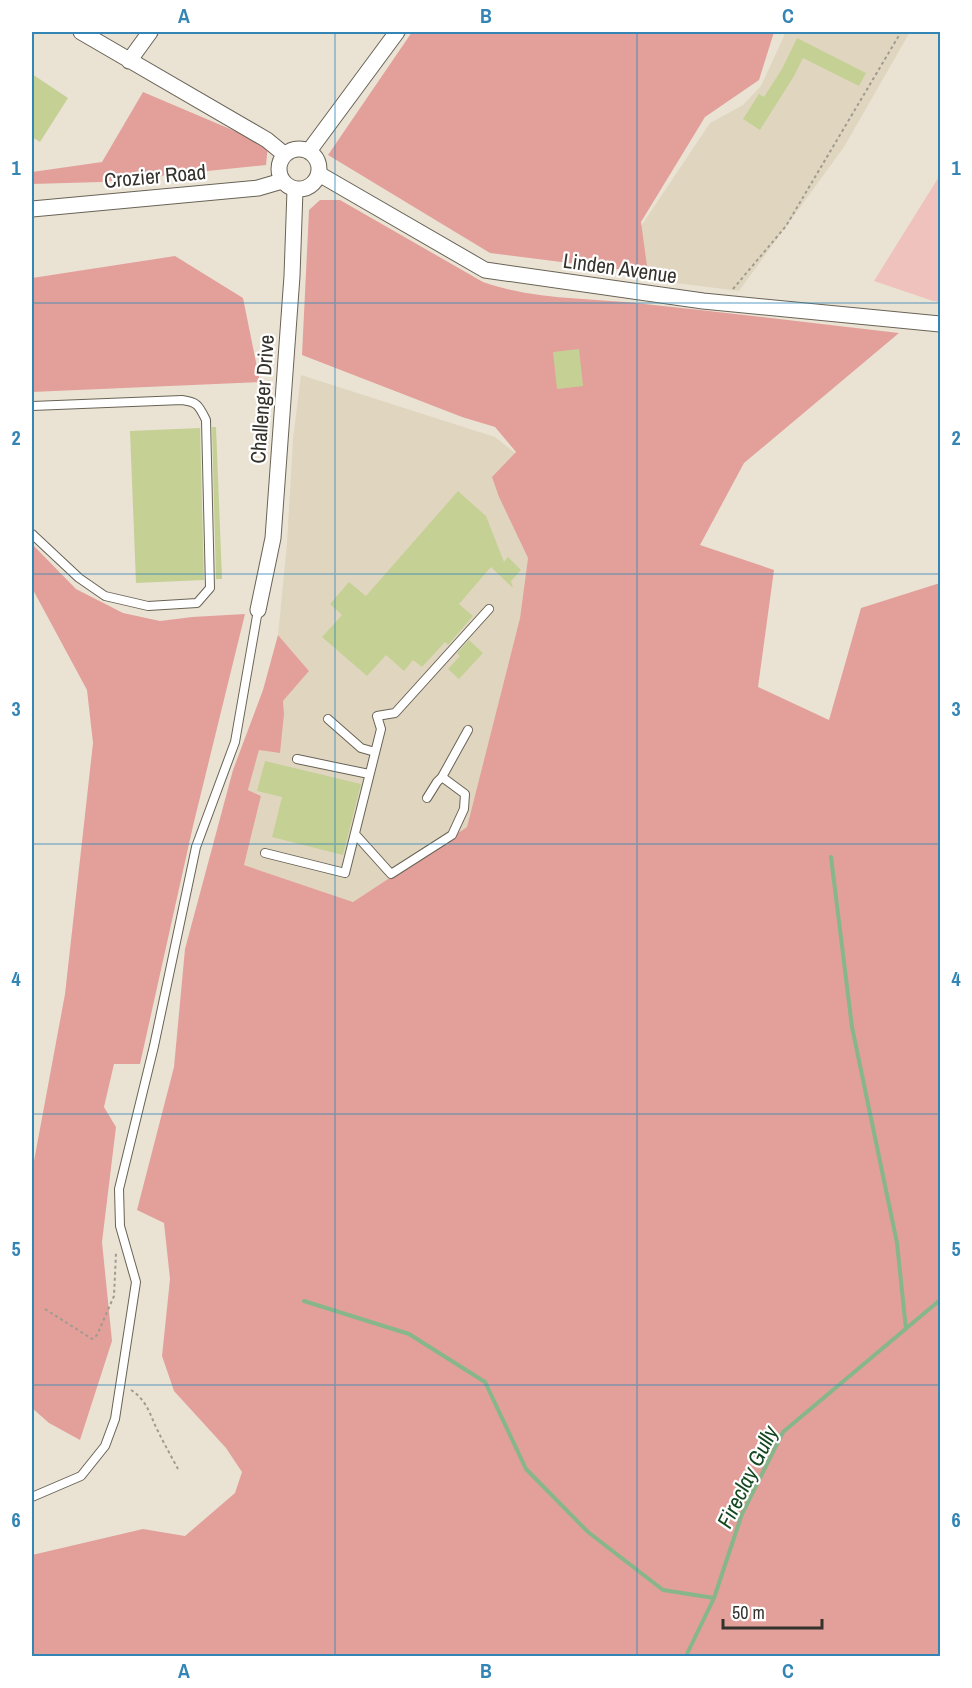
<svg xmlns="http://www.w3.org/2000/svg" width="972" height="1688" font-family="'Archivo Narrow',sans-serif">
  <style>
    .built { fill: #e0d6c0 }
    .green { fill: #f0c2bd }
    .forest { fill: #e3a09a }
    .lines { fill: none; stroke-linecap: round; stroke-linejoin: round }
    .stream { stroke: #87b68b; stroke-width: 4 }
    .building { fill: #c5d094 }
    .service-casing { stroke: #696356; stroke-width: 10 }
    .minor-casing { stroke: #696356; stroke-width: 17 }
    .path { stroke: #a09b8f; stroke-width: 2; stroke-dasharray: 3 3; stroke-linecap: butt }
    .service { stroke: #fff; stroke-width: 8 }
    .minor { stroke: #fff; stroke-width: 15 }
    .grid { fill: none; stroke: #3385b6; stroke-width: 1.5; stroke-opacity: 0.55 }
    .labels { text-anchor: middle; dominant-baseline: central; stroke-width: 4.5; stroke-linejoin: round; paint-order: stroke }
    .street-label { font-size: 21px; fill: #35322c; stroke: #fff }
    .water-label { font-size: 22px; font-style: italic; fill: #15481f; stroke: #fff }
    .neatline { fill: none; stroke: #3385b6; stroke-width: 2 }
    .grid-label { font-size: 20px; text-anchor: middle; font-weight: bold; fill: #3385b6 }
  </style>
  <rect width="100%" height="100%" fill="#eae3d4"/>
  <path class="built" d="M 785,32 L 910,32 L 844,147 L 739,291 L 635,278 L 639,229 L 710,123 L 743,105 L 761,86 L 784,36 Z
    M 301,375 L 495,437 L 527,462 L 499,497 L 528,558 L 520,618 L 467,827 L 353,902 L 244,865 L 261,796 L 248,790 L 259,750 L 284,714 L 283,701 L 309,671 L 278,635 L 287,543 L 293,439 Z"/>
  <path class="green" d="M 940,175 L 940,302 L 933,301 L 874,281 Z"/>
  <path class="forest" d="M 412,32 L 774,32 L 759,80 L 705,117 L 641,222 L 648,273 L 490,253 L 328,155 Z
    M 143,92 L 268,145 L 266,165 L 101,182 L 32,184 L 32,172 L 102,162 Z
    M 320,200 L 340,200 L 483,282 C 534,300 591,298 645,304 C 730,313 814,323 899,333 L 744,463 L 700,545 L 774,570 L 758,687 L 829,720 L 861,608 L 940,583 L 940,1656 L 32,1656 L 32,1555 L 143,1529 L 185,1536 L 235,1493 L 242,1472 L 226,1448 L 174,1391 L 162,1356 L 170,1279 L 164,1223 L 137,1210 L 174,1067 L 185,949 L 233,770 L 263,690 L 278,635 L 309,671 L 283,701 L 284,714 L 280,753 L 259,750 L 248,790 L 261,796 L 244,865 L 353,902 L 467,827 L 520,618 L 528,558 L 499,497 L 492,477 L 516,452 L 495,427 L 462,417 L 302,355 L 309,210 Z
    M 175,256 L 243,298 L 260,382 L 32,392 L 32,278 Z
    M 32,544 L 76,589 L 123,613 L 160,621 L 192,617 L 245,614 L 193,826 L 140,1064 L 114,1064 L 104,1107 L 116,1127 L 102,1242 L 112,1341 L 80,1440 L 49,1423 L 32,1408 L 32,1166 L 34,1161 L 65,994 L 93,743 L 87,690 L 32,588 Z"/>
  <g class="lines">
    <path class="stream" d="M 831,857 L 852,1027 L 897,1243 L 906,1329
      M 304,1301 L 409,1334 L 485,1382 L 526,1469 L 588,1532 L 663,1590 L 714,1598
      M 686,1656 L 714,1598 L 742,1514 L 783,1432 L 940,1300"/>
  </g>
  <path class="building" d="M 797,38 L 866,73 L 859,86 L 803,58 L 794,76 L 760,130 L 743,119 L 759,94 L 764,97 L 782,69 Z
    M 32,74 L 68,98 L 40,142 L 32,137 Z
    M 579,349 L 583,386 L 557,389 L 553,352 Z
    M 212,427 L 216,427 L 222,579 L 216,579 Z
    M 200,428 L 204,580 L 136,583 L 130,431 Z
    M 458,491 L 486,516 L 504,562 L 508,557 L 521,570 L 511,581 L 513,588 L 491,567 L 459,604 L 473,616 L 448,645 L 445,642 L 422,667 L 413,660 L 404,671 L 386,655 L 367,676 L 322,637 L 342,615 L 330,604 L 349,582 L 366,596 Z
    M 469,640 L 483,653 L 459,679 L 448,669 L 460,656 L 457,653 Z
    M 265,761 L 361,784 L 343,855 L 272,837 L 282,797 L 257,791 Z"/>
  <g class="lines">
    <g class="service-casing">
      <path id="service" d="M 32,406 L 182,400 C 198,402 199,406 206,420 L 210,588 L 197,603 L 148,606 L 105,596 L 79,578 L 32,534
        M 328,719 L 361,748 L 375,752
        M 297,759 L 369,774
        M 427,798 L 437,782 L 442,777
        M 355,834 L 391,874 L 452,835 L 464,809 L 465,794 L 442,777 L 468,730
        M 265,853 L 345,873 L 381,729 L 377,716 L 395,713 L 489,609
        M 32,1497 L 81,1476 L 105,1446 L 115,1419 L 136,1282 L 120,1226 L 119,1189 L 154,1046 L 196,847 L 235,742 L 258,610"/>
    </g>
    <g class="minor-casing">
      <path id="minor" d="M 81,32 L 267,140 L 284,154
        M 129,61 L 150,32
        M279 169a20 20 0 1 1 40 0a20 20 0 1 1-40 0Z
        M 309,151 L 397,32
        M 319,174 L 485,270 L 703,301 L 940,324
        M 32,209 L 258,188 L 282,181
        M 258,610 L 273,538 L 292,276 L 295,190"/>
    </g>
    <path class="path" d="M 733,289 L 786,226 L 901,32
      M 45,1309 L 92,1339 L 97,1335 L 114,1296 L 116,1253
      M 131,1390 C 145,1399 149,1411 155,1425 C 162,1440 170,1454 178,1469"/>
    <use href="#service" class="service"/>
    <use href="#minor" class="minor"/>
  </g>
  <path class="grid" d="M 335,32 L 335,1656M 637,32 L 637,1656M 32,303 L 940,303M 32,574 L 940,574M 32,844 L 940,844M 32,1114 L 940,1114M 32,1385 L 940,1385"/>
  <g class="labels">
    <g class="street-label">
      <text transform="translate(155 176) rotate(-5)">Crozier Road</text>
      <text transform="translate(620 268) rotate(8)">Linden Avenue</text>
      <text transform="translate(262 399) rotate(-86)">Challenger Drive</text>
    </g>
    <g class="water-label">
      <text transform="translate(747 1477) rotate(-64)">Fireclay Gully</text>
    </g>
  </g>
  <rect width="972" height="1688" fill="none" stroke="#ffffff" stroke-width="66"/>
  <path d="M723 1619v9h99v-9" fill="none" stroke="#35322c" stroke-width="3"/>
  <text x="732" y="1619" font-size="18" fill="#35322c" stroke="#ffffff" stroke-width="4.5" paint-order="stroke">50 m</text>
  <rect x="33" y="33" width="906" height="1622" class="neatline"/>
  <g class="grid-label">
    <text x="184" y="23">A</text>
    <text x="486" y="23">B</text>
    <text x="788" y="23">C</text>
    <text x="16" y="175">1</text>
    <text x="956" y="175">1</text>
    <text x="16" y="445">2</text>
    <text x="956" y="445">2</text>
    <text x="16" y="716">3</text>
    <text x="956" y="716">3</text>
    <text x="16" y="986">4</text>
    <text x="956" y="986">4</text>
    <text x="16" y="1256">5</text>
    <text x="956" y="1256">5</text>
    <text x="16" y="1527">6</text>
    <text x="956" y="1527">6</text>
    <text x="184" y="1678">A</text>
    <text x="486" y="1678">B</text>
    <text x="788" y="1678">C</text>
  </g>
</svg>
